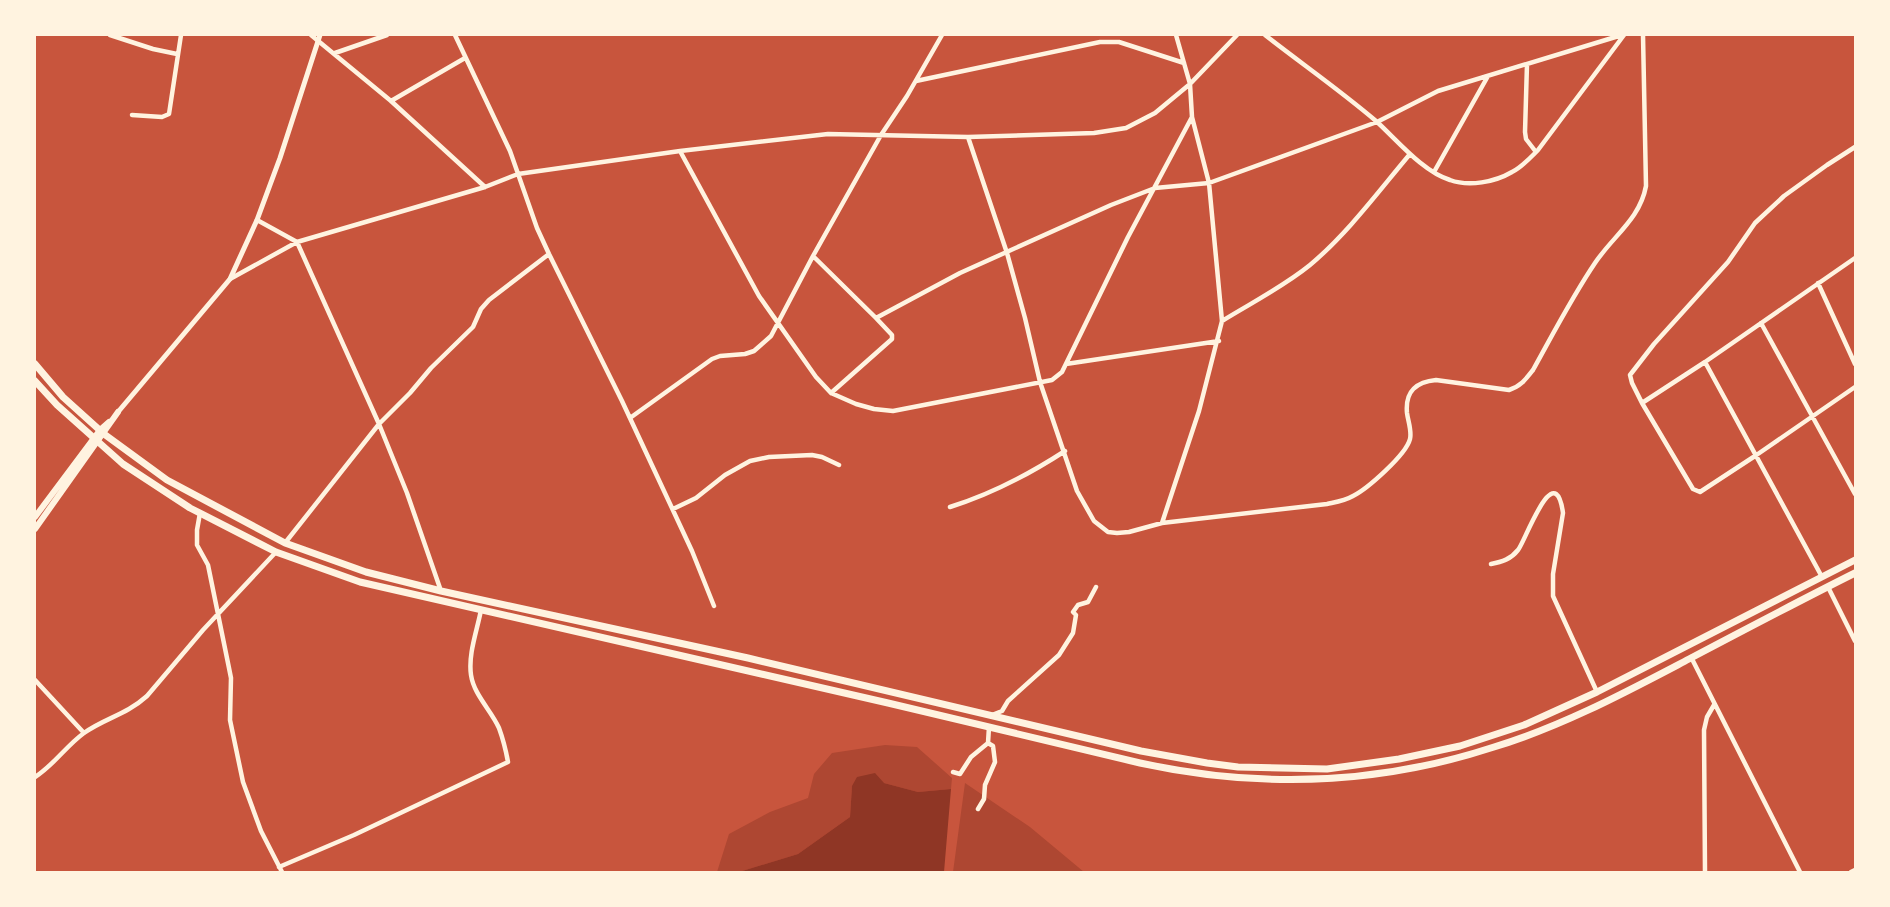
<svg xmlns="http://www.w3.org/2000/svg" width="1890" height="907" font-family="'Alegreya Sans',sans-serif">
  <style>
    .green { fill: #ae4732 }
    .water { fill: #8f3625 }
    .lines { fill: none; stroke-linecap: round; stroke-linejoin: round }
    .minor { stroke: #fff3e0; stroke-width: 4.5 }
    .tertiary { stroke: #fff3e0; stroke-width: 5 }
    .primary { stroke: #fff3e0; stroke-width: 6 }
    .trunk { stroke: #fff3e0; stroke-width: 7 }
  </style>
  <rect width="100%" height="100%" fill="#c8553d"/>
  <path class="green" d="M 885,745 L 917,747 L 952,778 L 951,789 L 918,792 L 884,783 L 852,786 L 850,817 L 798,854 L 739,872 L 717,872 L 729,834 L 770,812 L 808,798 L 814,774 L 832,753 Z
    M 965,783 L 1030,827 L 1084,872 L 953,872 Z"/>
  <path class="water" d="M 875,773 L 884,783 L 918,792 L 951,789 L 944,872 L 739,872 L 798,854 L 850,817 L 852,786 L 857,777 Z"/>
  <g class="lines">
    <path class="minor" d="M 110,35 L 153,49 L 177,54
      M 311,35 L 391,101 L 485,187
      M 455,35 L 510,151 L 537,228 L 549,254 L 622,401 L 692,551 L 714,606
      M 1265,35 C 1302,64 1341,91 1376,121 C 1397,140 1423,172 1450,180 C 1469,187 1495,182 1512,172 C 1522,167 1530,158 1538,150 L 1624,35
      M 335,53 L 387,35
      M 1527,64 L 1525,132 L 1526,139 L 1536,152
      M 916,81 L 1100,42 L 1119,42 L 1184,63
      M 391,101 L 465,58
      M 132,115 L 162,117 L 169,114 L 181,35
      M 968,137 L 1007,253 L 1025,318 L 1040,382 L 1077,491 L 1094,521 L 1108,532 L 1117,533 L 1129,532 L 1162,523 L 1327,504 C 1336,502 1344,501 1353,496 C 1367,489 1406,455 1410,439 C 1412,431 1408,421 1407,413 C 1405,391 1416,382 1436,380 L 1509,390 C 1521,386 1526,379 1533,370 C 1553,334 1572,297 1595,263 C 1613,236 1640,219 1646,186 L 1643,35
      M 1855,147 L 1827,165 L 1784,196 L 1755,223 L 1728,262 L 1654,344 L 1630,375 L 1632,383 L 1642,403 L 1693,489 L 1700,492 L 1755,456 L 1855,387
      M 680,151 L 759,296 L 816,377 L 831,393 L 856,404 L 874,409 L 893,411 L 1052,380 L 1062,372 L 1128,237 L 1192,117 L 1190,84 L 1176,35
      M 1434,172 L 1488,76
      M 257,220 L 297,242 L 379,424 L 407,493 L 441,591
      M 813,256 L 876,318 L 960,273 L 1111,205 L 1155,188 L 1209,183 L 1377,122 L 1438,91 L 1622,35
      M 230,279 L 297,242 L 485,187 L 518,174 L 680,151 L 828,134 L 968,137 L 1094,133 L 1126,128 L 1155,113 L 1190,84 L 1237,35
      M 1818,283 L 1855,364
      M 1222,321 C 1251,303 1283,287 1310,265 C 1348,233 1378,192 1410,154
      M 1761,323 L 1855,494
      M 1705,362 L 1822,577
      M 1066,364 L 1219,341
      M 831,393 L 892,339 L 892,335 L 876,318
      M 1642,403 L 1705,362 L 1855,258
      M 630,418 L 712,359 L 720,356 L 745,354 L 754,351 L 771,336 L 813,256 L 881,135 L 907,96 L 942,35
      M 950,507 C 992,494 1028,475 1065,451
      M 673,509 L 696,498 L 725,475 L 750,461 L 769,457 L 812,455 L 822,457 L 839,465
      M 200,513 L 197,530 L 197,545 L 208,565 L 229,668 L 231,678 L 230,720 L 243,782 L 261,831 L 282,872
      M 1162,523 L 1199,411 L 1222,321 L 1209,183 L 1192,117
      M 285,543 L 379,424 L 410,393 L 431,368 L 473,327 L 481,309 L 489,300 L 549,254
      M 1491,564 C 1502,562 1511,559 1518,550 C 1525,542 1555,455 1563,513 L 1553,574 L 1553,596 L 1597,692
      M 1828,587 L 1855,641
      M 1691,657 L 1800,872
      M 35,680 L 84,733
      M 992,715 L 1002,711 L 1008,701 L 1059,655 L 1073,633 L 1076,615 L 1073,612 L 1078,605 L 1088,602 L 1096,587
      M 953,772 L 960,774 L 971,757 L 988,743 L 989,727
      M 35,777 C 54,765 66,746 84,733 C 105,718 126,715 147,696 L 203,630 L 276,552
      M 978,809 L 984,799 L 985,785 L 995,762 L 993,746 L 988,743
      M 279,867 L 354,835 L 508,762 C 506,751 503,739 499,728 C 491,710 474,695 471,675 C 468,654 477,631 481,610
      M 1705,872 L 1704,730 L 1707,717 L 1714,705
      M 1851,872 L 1855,870"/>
    <path class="tertiary" d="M 118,412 L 230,279 L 257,220 L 280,158 L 320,35"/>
    <path class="primary" d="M 35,517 L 100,430 L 109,422
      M 35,529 L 118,412"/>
    <path class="trunk" d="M 35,364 L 63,397 L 104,434 L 167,480 L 285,543 L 366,572 L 441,591 L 748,658 L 1141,751 L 1207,763 L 1238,767 L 1327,769 L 1399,759 L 1460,746 L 1524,725 L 1597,692 L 1855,560
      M 35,381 L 57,405 L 123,464 L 190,508 L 276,552 L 360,582 L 888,703 L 1140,763 C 1260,789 1378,785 1494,747 C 1563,726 1626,692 1689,659 C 1744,630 1799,601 1855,573"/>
  </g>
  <rect width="1890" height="907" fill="none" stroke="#fff3e0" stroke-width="72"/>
</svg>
